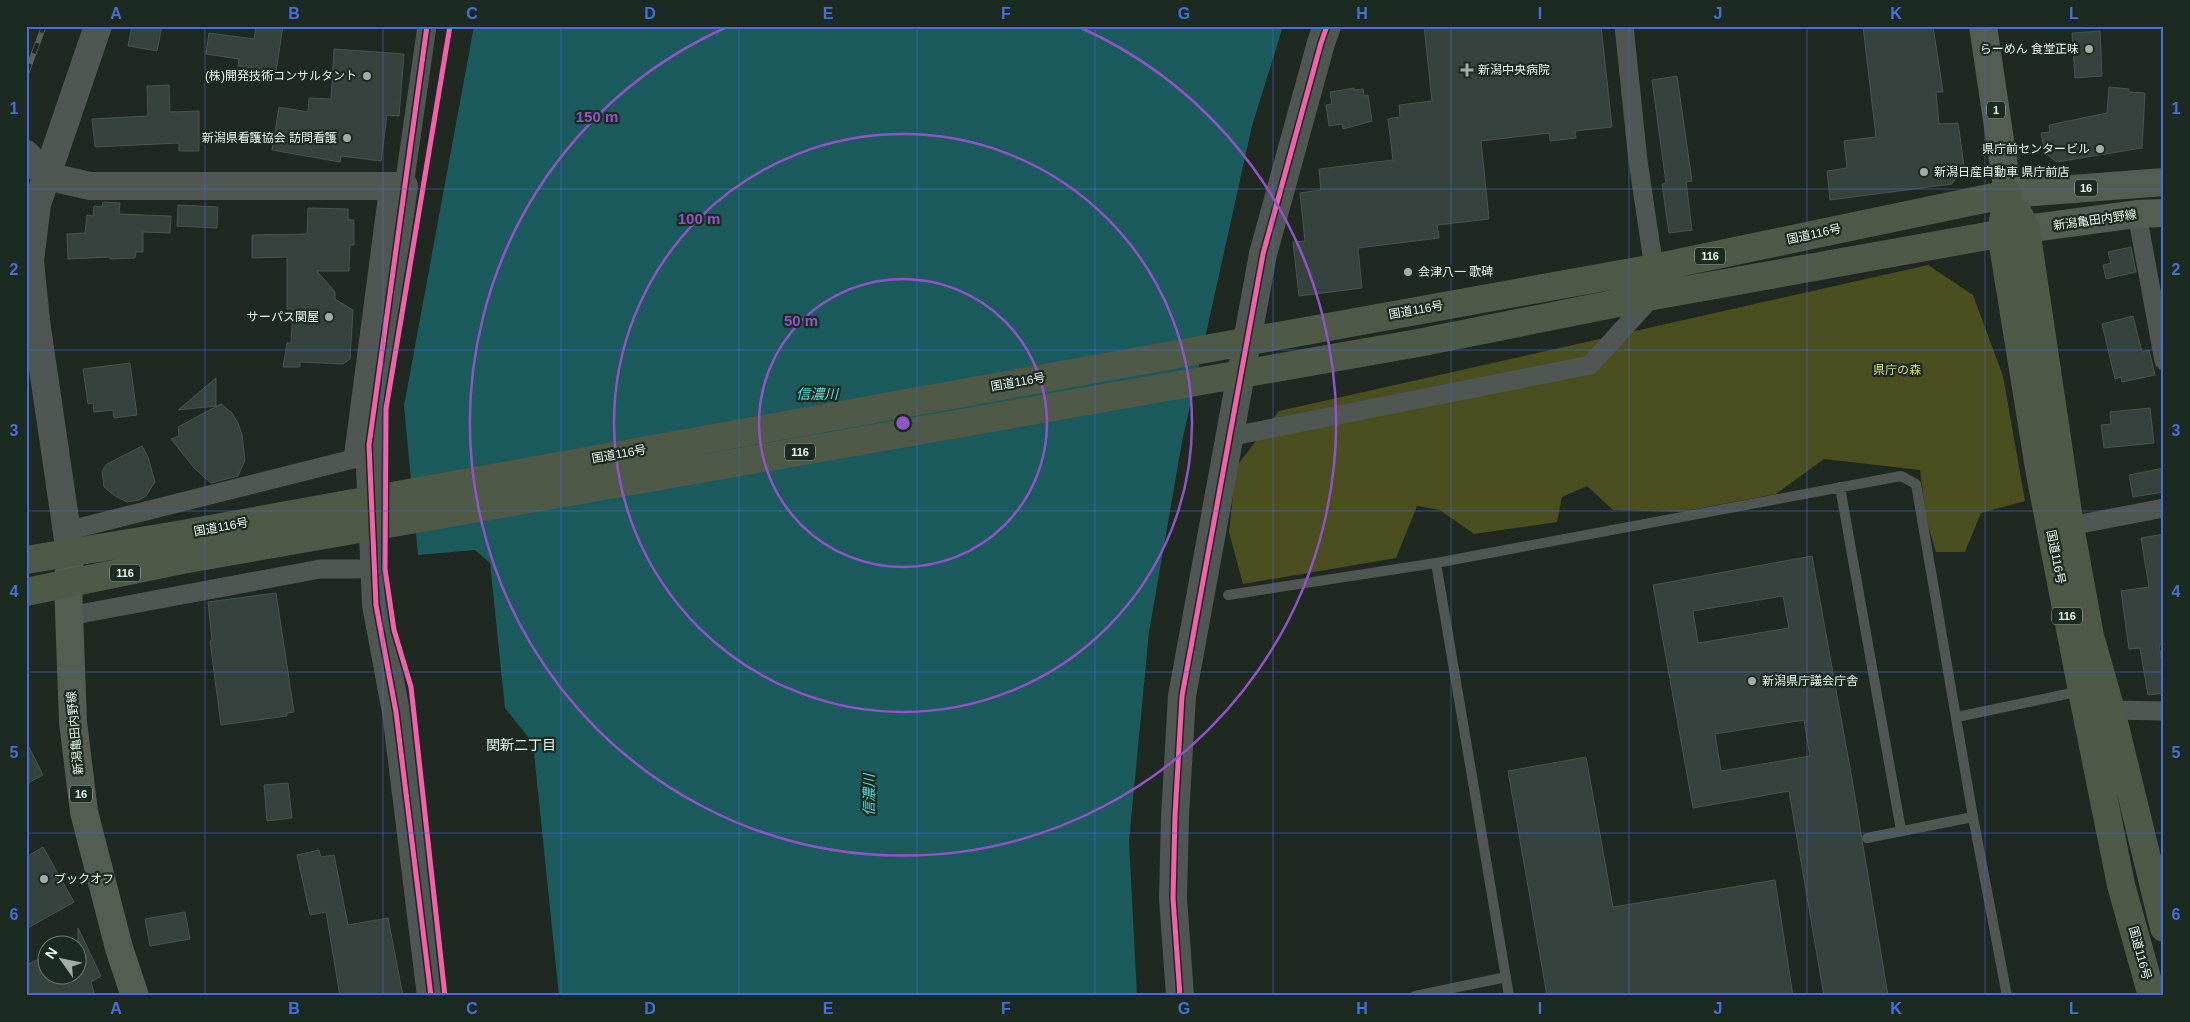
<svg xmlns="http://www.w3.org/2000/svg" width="2190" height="1022" font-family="Arial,'Noto Sans JP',sans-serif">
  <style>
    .green { fill: #4b4e1f }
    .water { fill: #1b5a5d }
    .building { fill: #36423e; stroke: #4b534f; fill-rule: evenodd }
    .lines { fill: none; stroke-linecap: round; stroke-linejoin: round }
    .lane { stroke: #505652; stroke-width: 10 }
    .street { stroke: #505652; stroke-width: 19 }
    .secondary { stroke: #505652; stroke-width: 28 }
    .primary { stroke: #545d51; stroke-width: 28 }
    .highway { stroke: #4e5a47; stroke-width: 28 }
    .rail-casing { stroke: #5a5f5c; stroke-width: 5.5 }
    .rail { stroke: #1c2b21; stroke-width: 4; stroke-dasharray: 11; stroke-linecap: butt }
    .cycleway-casing { stroke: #1c2b21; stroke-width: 8 }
    .cycleway { stroke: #f560ab; stroke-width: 5 }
    .grid { fill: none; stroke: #466fdc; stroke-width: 1; stroke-opacity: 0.55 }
    .ring { fill: none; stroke: #9154c8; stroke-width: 2.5 }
    .poi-dot { fill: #a3ada6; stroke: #1c2b21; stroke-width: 2 }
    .labels { text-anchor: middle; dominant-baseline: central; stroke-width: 4.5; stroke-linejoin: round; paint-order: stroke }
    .shield { fill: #1c2b21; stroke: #acb8b0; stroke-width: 1 }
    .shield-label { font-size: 11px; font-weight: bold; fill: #eaf4ed }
    .poi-label { font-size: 12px; fill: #eaf4ed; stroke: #1c2b21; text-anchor: end }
    .street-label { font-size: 12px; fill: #eaf4ed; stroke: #1c2b21 }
    .park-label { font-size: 12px; fill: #d8dc83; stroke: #1c2b21 }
    .water-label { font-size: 14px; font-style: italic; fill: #5cdce3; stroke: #1c2b21 }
    .neighbourhood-label { font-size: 14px; fill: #eaf4ed; stroke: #1c2b21 }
    .centre { fill: #9154c8; stroke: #1c2b21; stroke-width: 2.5 }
    .ring-label { font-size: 15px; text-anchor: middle; font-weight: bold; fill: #9154c8; stroke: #1c2b21; stroke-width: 4.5; stroke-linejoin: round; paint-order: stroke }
    .neatline { fill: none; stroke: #466fdc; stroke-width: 2 }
    .grid-label { font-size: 16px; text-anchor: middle; font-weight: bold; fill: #466fdc }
  </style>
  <rect width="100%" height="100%" fill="#202822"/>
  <path class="green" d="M 1928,265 L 1973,295 L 2003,376 L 2025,501 L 1981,513 L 1965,552 L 1936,552 L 1926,519 L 1920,470 L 1824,459 L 1776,494 L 1680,512 L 1613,510 L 1587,486 L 1562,497 L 1557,522 L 1474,534 L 1440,510 L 1417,506 L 1396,558 L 1243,584 L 1229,532 L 1236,467 L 1279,411 Z"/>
  <path class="water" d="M 474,26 L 1283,26 L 1252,126 L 1182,442 L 1149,632 L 1129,841 L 1137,996 L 559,996 L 533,743 L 505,708 L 490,563 L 475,550 L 418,555 L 404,406 Z"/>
  <path class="building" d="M 132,26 L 162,26 L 157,51 L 128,46 Z
    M 256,26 L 283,26 L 276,71 L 238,66 L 239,59 L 206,54 L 209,33 L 254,39 Z
    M 1424,26 L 1601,26 L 1612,127 L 1575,131 L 1576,138 L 1550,141 L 1549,133 L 1481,141 L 1489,219 L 1437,225 L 1439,238 L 1358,248 L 1362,288 L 1299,296 L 1293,242 L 1305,241 L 1300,193 L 1321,190 L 1319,169 L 1393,160 L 1388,119 L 1400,117 L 1399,105 L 1432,101 Z
    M 1863,26 L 1933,26 L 1943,92 L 1936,92 L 1939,124 L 1958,123 L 1964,166 L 1952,184 L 1830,200 L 1827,171 L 1847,168 L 1844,141 L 1876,137 Z
    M 2100,31 L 2102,76 L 2075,78 L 2072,33 Z
    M 334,49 L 404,54 L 399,116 L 387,115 L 381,161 L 341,156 L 340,162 L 272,150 L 279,107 L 308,112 L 309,98 L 331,99 Z
    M 1677,76 L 1692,181 L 1686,182 L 1692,230 L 1669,233 L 1662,184 L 1666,183 L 1652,80 Z
    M 169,85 L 170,112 L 199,111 L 199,151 L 179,151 L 179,143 L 95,147 L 92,119 L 148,116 L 147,86 Z
    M 2109,87 L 2129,89 L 2129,92 L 2145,93 L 2142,148 L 2057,162 L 2045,153 L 2041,133 L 2050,132 L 2049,125 L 2107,113 Z
    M 1354,88 L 1354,90 L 1363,89 L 1364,96 L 1368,95 L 1372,121 L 1343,129 L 1342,124 L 1329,126 L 1326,105 L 1332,104 L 1330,92 Z
    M 103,202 L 120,203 L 119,214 L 171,216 L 170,233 L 143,232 L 143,252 L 136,252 L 135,258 L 110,259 L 110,257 L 68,259 L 67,234 L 85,233 L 87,215 L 93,216 L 94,206 L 102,207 Z
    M 178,205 L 218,207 L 217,228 L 177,226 Z
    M 308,208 L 348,209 L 348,220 L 354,220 L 354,245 L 350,245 L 349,271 L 317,271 L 335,292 L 335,299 L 353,310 L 350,359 L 343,364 L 300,362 L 300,367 L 283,367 L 287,343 L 291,343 L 293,309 L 287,309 L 287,257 L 252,258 L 252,235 L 307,234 Z
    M 2131,247 L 2136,272 L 2106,279 L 2103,265 L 2111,263 L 2108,252 Z
    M 2133,316 L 2142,352 L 2149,350 L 2155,375 L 2122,382 L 2121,377 L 2115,379 L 2102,324 Z
    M 130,363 L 137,415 L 114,418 L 113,410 L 94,412 L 93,403 L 88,404 L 83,369 Z
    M 216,378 L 216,406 L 178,410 Z
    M 221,404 L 232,413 L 238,423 L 242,435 L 245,460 L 238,476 L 211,483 L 194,468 L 171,439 L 179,436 L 178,427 Z
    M 2150,408 L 2154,443 L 2104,448 L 2101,425 L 2111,424 L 2110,412 Z
    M 142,446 L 148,457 L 155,482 L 146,496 L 139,500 L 127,502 L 115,496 L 104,487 L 102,471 L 107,464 Z
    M 2164,468 L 2164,492 L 2133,497 L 2129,475 Z
    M 2164,534 L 2164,644 L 2159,645 L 2164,673 L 2164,693 L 2148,695 L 2140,648 L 2129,649 L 2121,591 L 2149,587 L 2141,538 Z
    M 1812,556 L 1852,779 L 1888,996 L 1824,996 L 1789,791 L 1693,808 L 1653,585 ZM 1783,596 L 1789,628 L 1698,643 L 1693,611 ZM 1804,720 L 1810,756 L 1721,771 L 1715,734 Z
    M 276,593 L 294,712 L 287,713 L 287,716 L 221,725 L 210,641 L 212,640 L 208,602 Z
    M 26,741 L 43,775 L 26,784 Z
    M 1586,757 L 1613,907 L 1775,880 L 1793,996 L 1547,996 L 1508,771 Z
    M 288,783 L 292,818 L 267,821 L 264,785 Z
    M 43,847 L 74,902 L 26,929 L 26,857 Z
    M 319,850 L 321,857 L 334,855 L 348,925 L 388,918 L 403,996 L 340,996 L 326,912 L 310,915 L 297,855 Z
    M 185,912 L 190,939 L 150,946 L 145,919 Z
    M 78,928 L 101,976 L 91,982 L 95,996 L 26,996 L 26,965 L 39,959 L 47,974 L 78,974 Z"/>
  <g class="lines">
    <path class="lane" d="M 1840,487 L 1901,830
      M 1436,563 L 1509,996
      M 1228,595 L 1436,563 L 1901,476 L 1916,484 L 1973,817 L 2007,996
      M 1957,717 L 2081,691
      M 1867,838 L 1973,817
      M 1415,996 L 1506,977"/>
    <path class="street" d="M 1624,26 L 1638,161 L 1654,268
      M 404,186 L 427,26
      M 2137,214 L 2164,361
      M 1228,437 L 1590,365 L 1653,296
      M 2070,526 L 2164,508
      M 66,531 L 353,459 L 389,185
      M 69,616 L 320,569 L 358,569
      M 2111,710 L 2164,711"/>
    <path class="secondary" d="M 26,154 L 46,176
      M 46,176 L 90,186 L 404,186 L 369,445 L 376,605 L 396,712 L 431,996
      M 70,553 L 36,321 L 30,261 L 37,204 L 98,26
      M 1180,996 L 1173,898 L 1175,816 L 1182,696 L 1263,254 L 1321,43 L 1327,26"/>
    <path class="primary" d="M 1983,26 L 2008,194 L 2164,182
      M 2026,229 L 2137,214 L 2164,213
      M 70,553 L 68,585 L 73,722 L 84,812 L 119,948 L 135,996"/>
    <path class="highway" d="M 2018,213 L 2026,229 L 2070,526 L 2090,636 L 2111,710 L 2164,928
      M 2004,215 L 2001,233 L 2040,474 L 2084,701 L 2121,885 L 2152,996
      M 26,560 L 177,535 L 1654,268 L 2008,194
      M 26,592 L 182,560 L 1418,343 L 1653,296 L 2026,229"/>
    <g class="rail-casing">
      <path id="rail" d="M 26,74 L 44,26"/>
    </g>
    <use href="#rail" class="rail"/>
    <g class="cycleway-casing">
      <path id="cycleway" d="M 427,26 L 369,445 L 376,605 L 396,712 L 431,996
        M 445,996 L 411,687 L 394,630 L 385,569 L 386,409 L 450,26
        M 1180,996 L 1173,898 L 1175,816 L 1182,696 L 1263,254 L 1321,43 L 1327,26"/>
    </g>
    <use href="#cycleway" class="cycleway"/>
  </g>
  <path class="grid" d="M 205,26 L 205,996M 383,26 L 383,996M 561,26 L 561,996M 739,26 L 739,996M 917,26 L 917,996M 1095,26 L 1095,996M 1273,26 L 1273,996M 1451,26 L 1451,996M 1629,26 L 1629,996M 1807,26 L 1807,996M 1985,26 L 1985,996M 26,189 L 2164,189M 26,350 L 2164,350M 26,511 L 2164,511M 26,672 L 2164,672M 26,833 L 2164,833"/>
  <g class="ring">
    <circle cx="903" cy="423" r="144"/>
    <circle cx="903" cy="423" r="289"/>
    <path d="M1079 27A433 433 0 1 1 727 27"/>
  </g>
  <g class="poi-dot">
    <circle cx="2089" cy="49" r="5"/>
    <path d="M1464.5 62.5h5v5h5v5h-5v5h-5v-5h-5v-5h5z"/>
    <circle cx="367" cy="76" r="5"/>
    <circle cx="347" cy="138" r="5"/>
    <circle cx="2100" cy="149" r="5"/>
    <circle cx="1924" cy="172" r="5"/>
    <circle cx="1408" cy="272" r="5"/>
    <circle cx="329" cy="317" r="5"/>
    <circle cx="1752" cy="681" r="5"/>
    <circle cx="44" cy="879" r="5"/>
  </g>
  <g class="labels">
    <g class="shield">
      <rect x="1987" y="101.5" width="18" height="17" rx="4"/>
      <rect x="2075" y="179.5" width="22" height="17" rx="4"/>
      <rect x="1695" y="247.5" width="30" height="17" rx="4"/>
      <rect x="785" y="443.5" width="30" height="17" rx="4"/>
      <rect x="110" y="564.5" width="30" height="17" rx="4"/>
      <rect x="2052" y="607.5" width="30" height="17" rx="4"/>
      <rect x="70" y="785.5" width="22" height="17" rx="4"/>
    </g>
    <g class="shield-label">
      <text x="1996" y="110">1</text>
      <text x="2086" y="188">16</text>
      <text x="1710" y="256">116</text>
      <text x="800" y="452">116</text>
      <text x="125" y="573">116</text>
      <text x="2067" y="616">116</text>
      <text x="81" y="794">16</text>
    </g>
    <g class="poi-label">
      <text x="2079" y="49">らーめん 食堂正味</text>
      <text x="1478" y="70" text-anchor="start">新潟中央病院</text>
      <text x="357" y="76">(株)開発技術コンサルタント</text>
      <text x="337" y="138">新潟県看護協会 訪問看護</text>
      <text x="2090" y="149">県庁前センタービル</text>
      <text x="1934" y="172" text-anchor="start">新潟日産自動車 県庁前店</text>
      <text x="1418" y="272" text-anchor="start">会津八一 歌碑</text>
      <text x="319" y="317">サーパス関屋</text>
      <text x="1762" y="681" text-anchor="start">新潟県庁議会庁舎</text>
      <text x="54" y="879" text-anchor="start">ブックオフ</text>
    </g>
    <g class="street-label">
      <text transform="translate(2095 220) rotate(-8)">新潟亀田内野線</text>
      <text transform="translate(1814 234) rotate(-12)">国道116号</text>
      <text transform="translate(1416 310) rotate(-10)">国道116号</text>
      <text transform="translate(1018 382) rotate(-10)">国道116号</text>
      <text transform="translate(619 454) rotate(-10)">国道116号</text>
      <text transform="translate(221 527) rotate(-10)">国道116号</text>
      <text transform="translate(2056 557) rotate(79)">国道116号</text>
      <text transform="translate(75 733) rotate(-95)">新潟亀田内野線</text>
      <text transform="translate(2140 953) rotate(75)">国道116号</text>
    </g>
    <g class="park-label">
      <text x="1897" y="370">県庁の森</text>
    </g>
    <g class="water-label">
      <text x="817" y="394">信濃川</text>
      <text transform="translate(869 795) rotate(-90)">信濃川</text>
    </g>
    <g class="neighbourhood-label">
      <text x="521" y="745">関新二丁目</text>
    </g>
  </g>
  <circle cx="903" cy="423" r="8" class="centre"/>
  <g class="ring-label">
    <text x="597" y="122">150 m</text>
    <text x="699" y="224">100 m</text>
    <text x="801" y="326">50 m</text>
  </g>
  <rect width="2190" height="1022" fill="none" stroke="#1c2b21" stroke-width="55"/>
  <g transform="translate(62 960) rotate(303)"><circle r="24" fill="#1c2b21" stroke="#6e7b73"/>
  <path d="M0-4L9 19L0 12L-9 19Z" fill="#a3ada6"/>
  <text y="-8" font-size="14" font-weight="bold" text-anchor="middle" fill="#eaf4ed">N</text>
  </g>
  <rect x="28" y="28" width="2134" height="966" class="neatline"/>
  <g class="grid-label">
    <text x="116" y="19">A</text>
    <text x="294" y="19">B</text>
    <text x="472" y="19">C</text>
    <text x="650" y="19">D</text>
    <text x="828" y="19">E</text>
    <text x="1006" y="19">F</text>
    <text x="1184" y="19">G</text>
    <text x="1362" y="19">H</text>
    <text x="1540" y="19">I</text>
    <text x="1718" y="19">J</text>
    <text x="1896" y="19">K</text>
    <text x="2074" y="19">L</text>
    <text x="14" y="114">1</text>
    <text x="2176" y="114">1</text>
    <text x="14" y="275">2</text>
    <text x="2176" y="275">2</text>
    <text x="14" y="436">3</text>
    <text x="2176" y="436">3</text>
    <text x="14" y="597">4</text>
    <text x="2176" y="597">4</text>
    <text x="14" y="758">5</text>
    <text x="2176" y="758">5</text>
    <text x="14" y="920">6</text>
    <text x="2176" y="920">6</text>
    <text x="116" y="1014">A</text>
    <text x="294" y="1014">B</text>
    <text x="472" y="1014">C</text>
    <text x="650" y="1014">D</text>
    <text x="828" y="1014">E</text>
    <text x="1006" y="1014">F</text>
    <text x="1184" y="1014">G</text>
    <text x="1362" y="1014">H</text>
    <text x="1540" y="1014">I</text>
    <text x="1718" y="1014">J</text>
    <text x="1896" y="1014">K</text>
    <text x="2074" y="1014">L</text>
  </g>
</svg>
